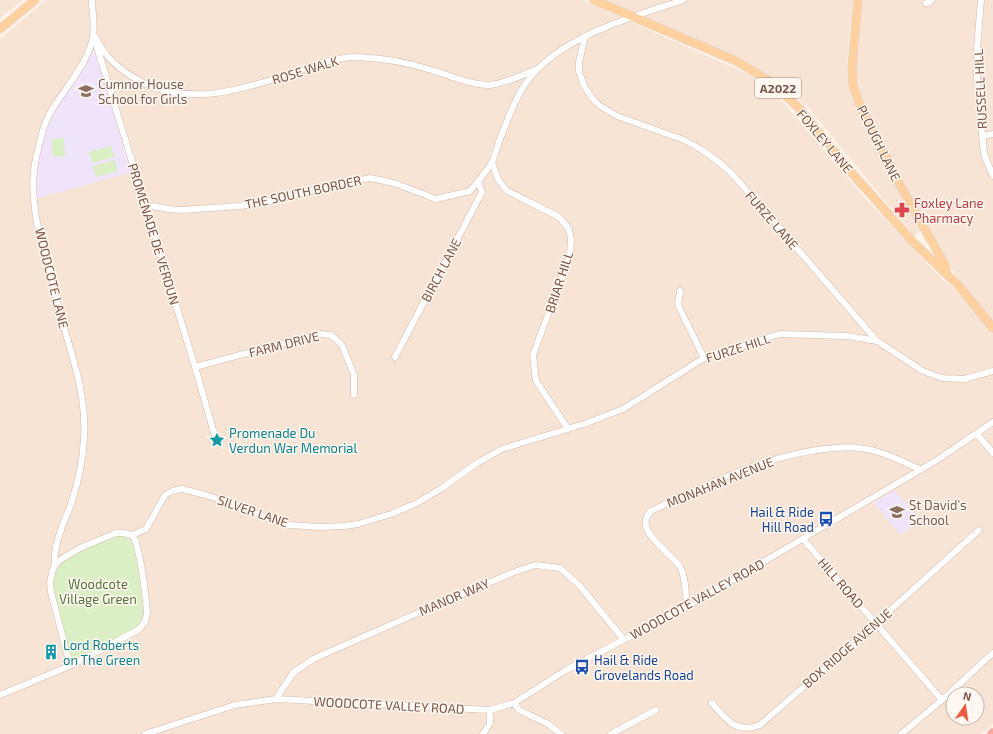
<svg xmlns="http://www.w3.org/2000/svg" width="993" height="734" font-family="'Exo 2',sans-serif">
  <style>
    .residential { fill: #f7e4d5; fill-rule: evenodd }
    .education { fill: #f0e4fb }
    .green { fill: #daefc4 }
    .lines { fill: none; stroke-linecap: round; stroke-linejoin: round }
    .minor-casing { stroke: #d3b9ab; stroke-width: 7 }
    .major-casing { stroke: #dbcfcc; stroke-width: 9 }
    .highway-casing { stroke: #dbcfcc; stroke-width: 10 }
    .minor { stroke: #fff; stroke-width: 6 }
    .major { stroke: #ffd19e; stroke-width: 8 }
    .highway { stroke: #ffa998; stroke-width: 9 }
    .labels { text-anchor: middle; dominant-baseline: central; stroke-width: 3; stroke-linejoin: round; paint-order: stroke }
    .shield { fill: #fff8f0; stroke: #a4867a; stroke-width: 1 }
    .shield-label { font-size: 12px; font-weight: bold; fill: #7d5548 }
    .street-label { font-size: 13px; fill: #7d5548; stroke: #fff8f0 }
    .education-label { font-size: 13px; fill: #785e54; stroke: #fff8f0; text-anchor: start }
    .health-label { font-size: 13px; fill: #be3a42; stroke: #fff8f0; text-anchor: start }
    .culture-label { font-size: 13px; fill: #0d838f; stroke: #fff8f0; text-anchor: start }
    .transit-label { font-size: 13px; fill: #164399; stroke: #fff8f0; text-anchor: end }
    .park-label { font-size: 13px; fill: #527739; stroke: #fff8f0 }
  </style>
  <rect width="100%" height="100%" fill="#fff3e8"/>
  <path class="residential" d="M 0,0 L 23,0 L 0,18 Z
    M 46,0 L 582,0 L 752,76 L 775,93 L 863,196 L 943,280 L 966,299 L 993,331 L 993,724 L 981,734 L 0,734 L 0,39 ZM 953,694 L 977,694 L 977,718 L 953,718 Z
    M 604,0 L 855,0 L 850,26 L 847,65 L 850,87 L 922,230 L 914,236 L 808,107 L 773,79 Z
    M 862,0 L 993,0 L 993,322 L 956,277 L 914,202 L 869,118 L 858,85 L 855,66 L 859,19 Z"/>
  <path class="education" d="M 92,42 L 132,172 L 35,199 L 30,168 L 43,126 Z
    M 894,490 L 921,520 L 901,535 L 873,503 Z"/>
  <path class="green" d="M 64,138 L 65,156 L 53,157 L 52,139 Z
    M 111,146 L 114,157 L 92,163 L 89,152 Z
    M 115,160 L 118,171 L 96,177 L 93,166 Z
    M 116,536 C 124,535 129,538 134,545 L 144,610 C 145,614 144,620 140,624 C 135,630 80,661 74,658 C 69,655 66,635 64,630 C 61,619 52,592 53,582 C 55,557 95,544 116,536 Z"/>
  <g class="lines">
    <g class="minor-casing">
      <path id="minor" d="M 981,0 L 977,50 L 977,79 L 984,154 L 993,176
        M 926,3 L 929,3 L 932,0
        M 94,35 C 97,41 101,47 105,53 C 115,66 128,75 143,83 C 189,105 237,91 284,76 C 307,68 332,57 357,57 C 382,58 407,62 431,70 C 450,75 469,85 489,85 C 505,84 521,75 535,70
        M 585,36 L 579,62 L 579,71 L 584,86 L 593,99 L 600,106 L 617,116 L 684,140 L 702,150 L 720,163 L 733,175 L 756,201 L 877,341 L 923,371 L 942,378 L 965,379 L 993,371
        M 96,44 L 195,367 L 214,433
        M 982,136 L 993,134
        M 492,162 L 498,179 L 506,190 L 559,217 L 569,229 L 571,240 L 570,255 L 533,355 L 536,381 L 568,429
        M 146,205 L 169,209 L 182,210 L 240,206 L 270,201 L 334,185 L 370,178 L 394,183 L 436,199 L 470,191 C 477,182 486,173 492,162 C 495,155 497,147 500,139 C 506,123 513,105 522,89 C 552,38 630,18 683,0
        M 680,291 L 678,305 L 704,358
        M 395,357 L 482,192 L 478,181
        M 195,367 L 311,336 L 321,334 L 331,335 L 342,345 L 354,375 L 354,395
        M 977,434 L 993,453
        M 132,535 L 146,529 L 165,495 L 172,491 L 182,489 L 202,494 L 233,504 L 275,521 L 289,525 L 320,527 L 345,526 L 358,524 L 391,514 L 417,503 L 442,488 L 477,463 L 502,449 L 584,424 L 623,409 L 704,358 L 779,334 L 847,336 L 877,341
        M 803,539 L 942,700
        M 55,565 C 53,544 64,523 71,504 C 78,483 83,460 84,438 C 87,397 72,356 61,317 C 53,286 45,254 37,223 C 32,192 31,172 40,142 C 42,132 45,122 50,113 C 65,87 87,66 93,37 C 95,25 92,11 92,0
        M 688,606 C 684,593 687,578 680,567 C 671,552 631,530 651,511 C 707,485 763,456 825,449 C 836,448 848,446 859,448 C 880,450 902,461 921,470
        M 0,695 L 72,665 L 67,654 L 51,592 L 50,582 L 53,569 L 55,565 L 63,558 L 80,548 L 116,533 L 124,533 L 132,535 C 140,544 146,598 147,613 L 145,622 L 138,630 L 72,665
        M 276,699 L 293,673 L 313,659 L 413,615 L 514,572 L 535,565 L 560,568 L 580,586 L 624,640
        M 514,703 L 519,710 L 548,724 L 561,734
        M 712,703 C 725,719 736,734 760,725 L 874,625 L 979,530
        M 145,734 L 235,705 L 276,699 L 490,710 L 514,703 L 566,670 L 688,606 L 937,460 L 993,422
        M 483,734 L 490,723 L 490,710
        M 611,734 L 656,710
        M 901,734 L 942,700 L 993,653"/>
    </g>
    <g class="major-casing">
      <path id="major" d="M 594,0 L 736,61 L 771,82 L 802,111 L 851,172 L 913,242 L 958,285 L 993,328
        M 858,0 L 852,66 L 853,85 L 860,105 L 899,183 L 945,265 L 947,274
        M 0,29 L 35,0"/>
    </g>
    <g class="highway-casing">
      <path id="highway" d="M 992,734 L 993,733"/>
    </g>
    <use href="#minor" class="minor"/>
    <use href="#major" class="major"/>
    <use href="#highway" class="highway"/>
  </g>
  <defs>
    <g id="school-bare" transform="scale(1.2)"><path d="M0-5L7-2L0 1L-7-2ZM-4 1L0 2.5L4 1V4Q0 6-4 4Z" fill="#8d6e63" stroke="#fff8f0" stroke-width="2.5" paint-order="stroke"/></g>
    <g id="pharmacy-bare" transform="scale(1.2)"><path d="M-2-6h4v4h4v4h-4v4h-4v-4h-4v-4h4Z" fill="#e0444e" stroke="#fff8f0" stroke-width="2.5" paint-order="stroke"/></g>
    <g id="sight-bare" transform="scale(1.2)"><path d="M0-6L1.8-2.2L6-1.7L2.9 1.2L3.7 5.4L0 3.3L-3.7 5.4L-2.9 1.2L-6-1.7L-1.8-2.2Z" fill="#0f9aa8" stroke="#fff8f0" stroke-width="2.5" paint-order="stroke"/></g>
    <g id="bus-bare" transform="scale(1.2)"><path d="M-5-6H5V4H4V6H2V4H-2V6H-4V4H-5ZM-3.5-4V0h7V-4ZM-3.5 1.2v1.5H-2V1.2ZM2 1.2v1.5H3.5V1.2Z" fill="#1a4fb4" stroke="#fff8f0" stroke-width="2.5" paint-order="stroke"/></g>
    <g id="building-bare" transform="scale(1.2)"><path d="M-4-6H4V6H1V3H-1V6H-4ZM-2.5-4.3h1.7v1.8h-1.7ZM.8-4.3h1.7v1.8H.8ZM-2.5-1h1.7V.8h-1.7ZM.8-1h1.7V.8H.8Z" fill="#0f9aa8" stroke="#fff8f0" stroke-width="2.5" paint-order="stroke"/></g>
  </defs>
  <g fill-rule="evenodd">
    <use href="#school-bare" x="86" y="91"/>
    <use href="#pharmacy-bare" x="902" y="210"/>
    <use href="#sight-bare" x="217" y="440"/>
    <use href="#school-bare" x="897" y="512"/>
    <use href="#bus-bare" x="826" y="519"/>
    <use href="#building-bare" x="51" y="652"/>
    <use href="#bus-bare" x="582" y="667"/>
  </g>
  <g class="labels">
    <rect class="shield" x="755" y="78" width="46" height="20" rx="3"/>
    <g class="shield-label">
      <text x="778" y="88">A2022</text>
    </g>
    <g class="street-label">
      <text transform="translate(305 70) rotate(-17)">ROSE WALK</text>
      <text transform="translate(980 89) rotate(-93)">RUSSELL HILL</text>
      <text transform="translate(825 141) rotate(50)">FOXLEY LANE</text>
      <text transform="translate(879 143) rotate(64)">PLOUGH LANE</text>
      <text transform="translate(303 192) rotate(-12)">THE SOUTH BORDER</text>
      <text transform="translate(772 220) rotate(49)">FURZE LANE</text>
      <text transform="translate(154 234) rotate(73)">PROMENADE DE VERDUN</text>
      <text transform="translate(441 270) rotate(-62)">BIRCH LANE</text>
      <text transform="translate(52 278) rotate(76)">WOODCOTE LANE</text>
      <text transform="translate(559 282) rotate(-72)">BRIAR HILL</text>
      <text transform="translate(284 344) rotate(-14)">FARM DRIVE</text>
      <text transform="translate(738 348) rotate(-18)">FURZE HILL</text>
      <text transform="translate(720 482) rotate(-22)">MONAHAN AVENUE</text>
      <text transform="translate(253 511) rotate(19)">SILVER LANE</text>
      <text transform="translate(841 583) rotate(49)">HILL ROAD</text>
      <text transform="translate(454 597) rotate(-23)">MANOR WAY</text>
      <text transform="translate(697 599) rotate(-29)">WOODCOTE VALLEY ROAD</text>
      <text transform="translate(847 648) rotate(-41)">BOX RIDGE AVENUE</text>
      <text transform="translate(389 705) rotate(3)">WOODCOTE VALLEY ROAD</text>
    </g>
    <g class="education-label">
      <text x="98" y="84">Cumnor House<tspan x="98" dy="15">School for Girls</tspan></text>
      <text x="909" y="505">St David's<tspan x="909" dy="15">School</tspan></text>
    </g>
    <g class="health-label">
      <text x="914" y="203">Foxley Lane<tspan x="914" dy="15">Pharmacy</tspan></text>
    </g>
    <g class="culture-label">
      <text x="229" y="433">Promenade Du<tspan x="229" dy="15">Verdun War Memorial</tspan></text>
      <text x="63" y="645">Lord Roberts<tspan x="63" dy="15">on The Green</tspan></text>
    </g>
    <g class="transit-label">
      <text x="814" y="512">Hail &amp; Ride<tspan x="814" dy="15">Hill Road</tspan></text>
      <text x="594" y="660" text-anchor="start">Hail &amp; Ride<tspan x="594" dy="15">Grovelands Road</tspan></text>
    </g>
    <g class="park-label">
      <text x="98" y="584">Woodcote<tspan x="98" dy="15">Village Green</tspan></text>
    </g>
  </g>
  <g transform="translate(965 706) rotate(13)"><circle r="19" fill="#fff8f0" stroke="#cbb7ad"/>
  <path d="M0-3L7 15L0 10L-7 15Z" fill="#f55640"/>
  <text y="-6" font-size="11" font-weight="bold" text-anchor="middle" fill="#7d5548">N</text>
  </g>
</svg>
